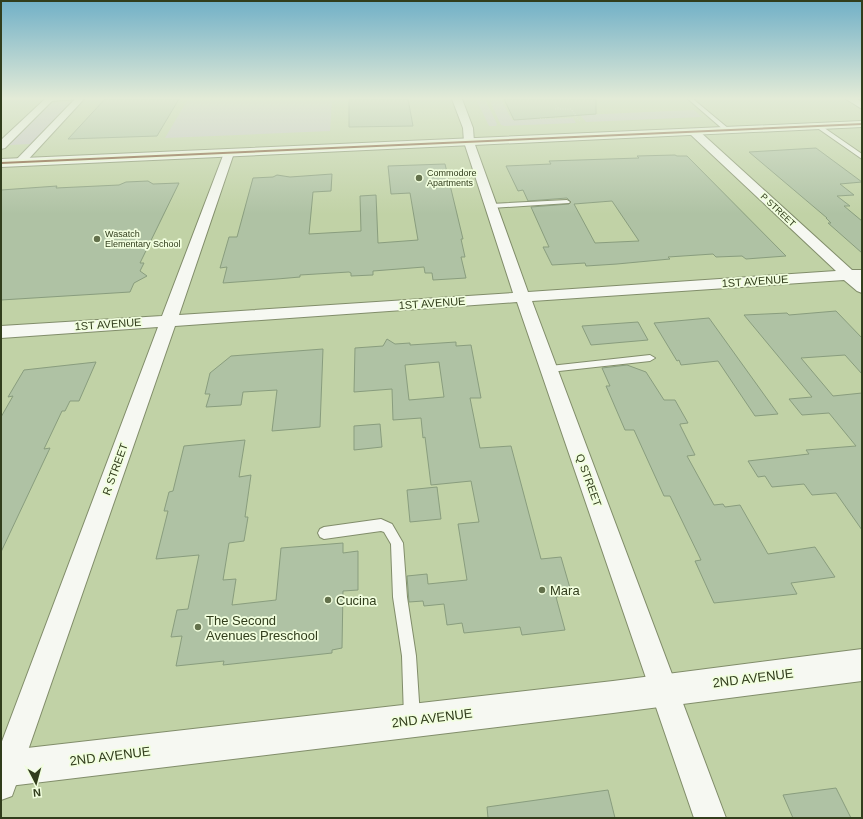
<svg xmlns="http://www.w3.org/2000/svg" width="863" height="819" font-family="Arial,sans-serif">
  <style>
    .green { fill: #c8c6c8 }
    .building { fill: #afc2a4; stroke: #899d7e; fill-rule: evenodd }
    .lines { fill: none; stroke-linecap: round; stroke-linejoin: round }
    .service-casing { stroke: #818d6a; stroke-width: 2 }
    .minor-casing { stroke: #818d6a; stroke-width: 2 }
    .tertiary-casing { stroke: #818d6a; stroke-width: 2 }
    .secondary-casing { stroke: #818d6a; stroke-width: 2 }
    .path { stroke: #c9cfc0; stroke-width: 1.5; stroke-dasharray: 1 1.5; stroke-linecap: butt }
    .service { fill: #f6f8f2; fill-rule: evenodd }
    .minor { fill: #f6f8f2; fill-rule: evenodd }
    .tertiary { fill: #f6f8f2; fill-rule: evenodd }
    .secondary { fill: #f6f8f2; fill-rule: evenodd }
    .bus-1-casing { stroke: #f1fede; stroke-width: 3 }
    .bus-1 { fill: #7a4b2a; fill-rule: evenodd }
    .poi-dot { fill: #63714c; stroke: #f1fede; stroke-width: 1.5 }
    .labels { text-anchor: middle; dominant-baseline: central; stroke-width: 3.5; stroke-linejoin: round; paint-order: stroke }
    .far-poi-label { font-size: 9px; fill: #313d1c; stroke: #f1fede; text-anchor: start }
    .far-street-label { font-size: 9px; fill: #313d1c; stroke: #f1fede }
    .street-label { font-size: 11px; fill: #313d1c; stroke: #f1fede }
    .near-poi-label { font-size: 13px; fill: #313d1c; stroke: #f1fede; text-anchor: start }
    .near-street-label { font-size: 13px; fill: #313d1c; stroke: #f1fede }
  </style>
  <rect width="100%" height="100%" fill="#c1d2a6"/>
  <path class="green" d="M 188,99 L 332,99 L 330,131 L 165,138 Z
    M 476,99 L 485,99 L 497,124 L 496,126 L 489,126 Z
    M 489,99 L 501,99 L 512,120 L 573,118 L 576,123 L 505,126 L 501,125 Z
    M 56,102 L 72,102 L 31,144 L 9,145 L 50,104 Z
    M 694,110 L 702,117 L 586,122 L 580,115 Z"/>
  <path class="building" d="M 105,99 L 179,99 L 157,136 L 68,139 Z
    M 349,99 L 408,99 L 413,126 L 349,127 Z
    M 504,99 L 596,99 L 596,114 L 514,120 Z
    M 816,148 L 862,182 L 840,184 L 854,195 L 837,196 L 850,206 L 844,206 L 862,221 L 862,253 L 828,223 L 831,223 L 826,218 L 827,218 L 749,152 Z
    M 675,155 L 677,156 L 687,156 L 786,256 L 746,259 L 742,256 L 716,257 L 713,254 L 668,257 L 670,259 L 617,264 L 586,266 L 585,263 L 552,265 L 543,247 L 549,247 L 531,207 L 569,204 L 571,202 L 567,198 L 528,201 L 523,190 L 518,191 L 506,166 L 551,164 L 549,161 L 639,158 L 637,156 ZM 612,201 L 639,241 L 595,243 L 574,204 Z
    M 445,164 L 463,239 L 461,239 L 465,257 L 461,257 L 466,278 L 433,280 L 432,273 L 425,273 L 424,267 L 373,271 L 373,275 L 351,276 L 351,273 L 349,272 L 300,275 L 300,277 L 277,279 L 223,283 L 227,267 L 220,268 L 229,237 L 237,237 L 253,178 L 273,177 L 277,175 L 290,177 L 332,174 L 331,191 L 313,192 L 309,234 L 361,231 L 360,196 L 376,195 L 378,243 L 418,240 L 410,193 L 391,194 L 388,166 Z
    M 148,181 L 153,184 L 179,183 L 140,263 L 144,263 L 140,271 L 147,276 L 134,283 L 130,292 L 1,300 L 1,190 L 57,186 L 56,188 L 119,185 L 126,182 Z
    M 836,311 L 862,338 L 862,374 L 845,355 L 801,358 L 833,396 L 862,393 L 862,530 L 836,493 L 812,495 L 804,484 L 772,487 L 765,476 L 758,477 L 748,461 L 809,454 L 806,450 L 856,446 L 829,413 L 802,415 L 789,399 L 812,397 L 744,315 L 787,313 L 789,315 Z
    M 709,318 L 778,414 L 755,416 L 718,361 L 681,365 L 679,360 L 677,361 L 654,323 Z
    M 638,322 L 648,340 L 591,345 L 582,326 Z
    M 387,339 L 395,344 L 410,343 L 410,345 L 456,342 L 456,346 L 471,345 L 481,398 L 470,398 L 480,448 L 511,446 L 541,559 L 561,557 L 572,595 L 556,597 L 565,630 L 522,635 L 520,627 L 464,633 L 462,623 L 447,625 L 444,604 L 424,606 L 423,601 L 409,602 L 407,576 L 427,574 L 428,584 L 467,580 L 458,524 L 479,522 L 471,481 L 431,485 L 425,437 L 423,438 L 421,418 L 393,420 L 392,389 L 354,392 L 355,348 L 383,346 ZM 439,362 L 444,397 L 409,400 L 405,365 Z
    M 323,349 L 320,427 L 272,431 L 277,390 L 243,392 L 241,405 L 206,407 L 210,394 L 205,394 L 210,373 L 231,356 Z
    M 96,362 L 79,401 L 70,401 L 65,411 L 62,411 L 44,449 L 50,448 L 1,552 L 1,417 L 13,396 L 8,397 L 24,370 Z
    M 627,365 L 646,372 L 664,400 L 675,400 L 688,423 L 680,424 L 680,425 L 695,455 L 687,456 L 714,505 L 723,504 L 725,507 L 740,505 L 768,554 L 815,547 L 835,577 L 791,583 L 797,594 L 714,603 L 695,561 L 701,560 L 670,496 L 664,496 L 634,430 L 625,430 L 606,386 L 610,386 L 602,368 Z
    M 380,424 L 382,447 L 354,450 L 354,426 Z
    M 245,440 L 239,477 L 251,475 L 245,517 L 248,517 L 244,541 L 229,543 L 223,580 L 236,579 L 232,605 L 276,600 L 281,548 L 343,543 L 343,553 L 358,551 L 358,590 L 343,591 L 342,648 L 332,650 L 332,653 L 223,665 L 224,661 L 176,666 L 182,636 L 171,637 L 177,610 L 188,609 L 199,555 L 156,559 L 168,511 L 164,511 L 169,492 L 173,491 L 184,446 Z
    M 437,487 L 441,519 L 410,522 L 407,490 Z
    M 836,788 L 851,818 L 793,818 L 783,795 Z
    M 608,790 L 615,818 L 488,818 L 487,807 Z"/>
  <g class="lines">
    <g class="service-casing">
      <path id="service" d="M 47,99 L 78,99 L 49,101 Z
        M 688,99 L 693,99 L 729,129 L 729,131 L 725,131 Z
        M 816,125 L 820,125 L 862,154 L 862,159 L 816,127 Z
        M 567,200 L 570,202 L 569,203 L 491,208 L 488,206 L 491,204 Z
        M 650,355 L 655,358 L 650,361 L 550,372 L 545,369 L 550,366 Z
        M 381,519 L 392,524 L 403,543 L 407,597 L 416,656 L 420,717 L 417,722 L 412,725 L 407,722 L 404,717 L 402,656 L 393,597 L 391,544 L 384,532 L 381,531 L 324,539 L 320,537 L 318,533 L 320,529 L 324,527 Z"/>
    </g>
    <g class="minor-casing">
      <path id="minor" d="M 45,99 L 54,99 L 5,148 L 1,149 L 1,140 Z
        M 75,99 L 84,99 L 24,164 L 16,164 L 14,162 L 16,160 Z
        M 452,99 L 462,99 L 473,128 L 474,142 L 528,292 L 836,271 L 690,134 L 689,132 L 690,130 L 698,130 L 852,270 L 862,270 L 862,278 L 861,279 L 862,280 L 862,293 L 857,291 L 844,280 L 532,301 L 726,818 L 694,818 L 517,302 L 175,326 L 16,785 L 12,796 L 1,800 L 1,744 L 158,327 L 1,338 L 1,326 L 162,316 L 224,153 L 229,150 L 234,153 L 179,315 L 513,293 L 464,142 L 463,128 Z
        M 846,99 L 857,99 L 862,102 L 862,109 Z"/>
    </g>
    <g class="tertiary-casing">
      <path id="tertiary" d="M 862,649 L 862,681 L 613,713 L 1,787 L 1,751 L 613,681 Z"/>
    </g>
    <g class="secondary-casing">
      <path id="secondary" d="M 862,121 L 862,127 L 1,167 L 1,159 Z"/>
    </g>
    <path class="path" d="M 552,99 L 559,109
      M 555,109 L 571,109 L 577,117
      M 540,119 L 577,118 L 580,121"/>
    <use href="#service" class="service"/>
    <use href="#minor" class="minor"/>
    <use href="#tertiary" class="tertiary"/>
    <use href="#secondary" class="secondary"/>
    <g class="bus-1-casing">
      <path id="bus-1" d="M 862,123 L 862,125 L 1,164 L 1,162 Z"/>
    </g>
    <use href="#bus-1" class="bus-1"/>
  </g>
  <linearGradient id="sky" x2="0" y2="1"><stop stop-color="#71b0c7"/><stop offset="0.46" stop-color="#e3ebd7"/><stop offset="1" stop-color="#e3ebd7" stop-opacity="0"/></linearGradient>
  <rect width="863" height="214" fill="url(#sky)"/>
  <g class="poi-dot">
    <circle cx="419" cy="178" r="4"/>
    <circle cx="97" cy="239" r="4"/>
    <circle cx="542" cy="590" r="4"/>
    <circle cx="328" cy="600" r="4"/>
    <circle cx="198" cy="627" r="4"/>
  </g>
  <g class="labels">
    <g class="far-poi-label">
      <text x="427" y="173">Commodore<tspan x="427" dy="10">Apartments</tspan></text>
      <text x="105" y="234">Wasatch<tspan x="105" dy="10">Elementary School</tspan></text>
    </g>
    <g class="far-street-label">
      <text transform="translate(778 210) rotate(43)">P STREET</text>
    </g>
    <g class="street-label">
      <text transform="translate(755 281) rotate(-4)">1ST AVENUE</text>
      <text transform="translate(432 303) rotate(-4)">1ST AVENUE</text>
      <text transform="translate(108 324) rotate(-4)">1ST AVENUE</text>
      <text transform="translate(115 469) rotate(-70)">R STREET</text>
      <text transform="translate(589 480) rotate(70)">Q STREET</text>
    </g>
    <g class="near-poi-label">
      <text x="550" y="590">Mara</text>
      <text x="336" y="600">Cucina</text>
      <text x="206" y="620">The Second<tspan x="206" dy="15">Avenues Preschool</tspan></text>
    </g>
    <g class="near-street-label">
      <text transform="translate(753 678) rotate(-7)">2ND AVENUE</text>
      <text transform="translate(432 718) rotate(-7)">2ND AVENUE</text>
      <text transform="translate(110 756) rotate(-7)">2ND AVENUE</text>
    </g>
  </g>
  <rect width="863" height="819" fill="none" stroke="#313d1c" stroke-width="4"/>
  <g transform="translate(36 783) rotate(174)" stroke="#f1fede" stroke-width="3" paint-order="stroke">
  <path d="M0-3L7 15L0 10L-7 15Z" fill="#313d1c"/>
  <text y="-6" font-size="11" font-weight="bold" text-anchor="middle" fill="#313d1c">N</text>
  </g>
</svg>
